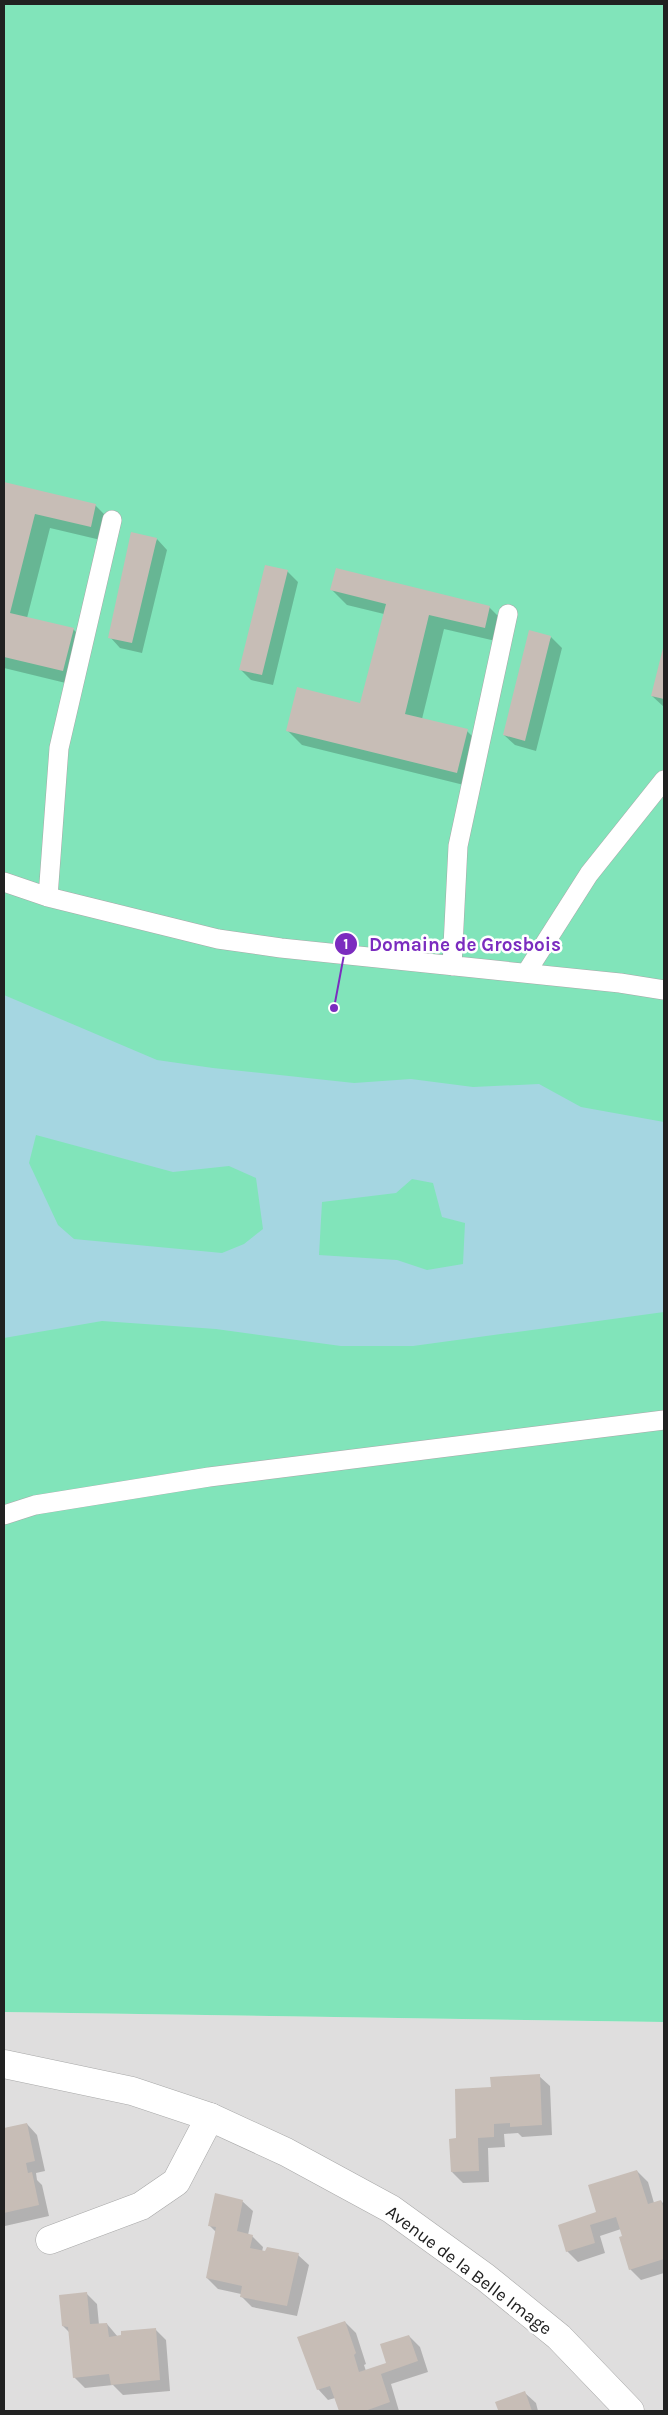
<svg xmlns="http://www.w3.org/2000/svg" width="668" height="2415" font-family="Karla,sans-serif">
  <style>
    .residential { fill: #dfdede }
    .pitch { fill: #81e4ba }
    .water { fill: #a5d6e1; fill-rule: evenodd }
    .shadow { fill: #0003 }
    .building { fill: #c7bdb6 }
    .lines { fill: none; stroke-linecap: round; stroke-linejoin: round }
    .service-casing { stroke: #a8a8a8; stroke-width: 20 }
    .minor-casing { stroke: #a8a8a8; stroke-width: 29 }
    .tertiary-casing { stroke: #a8a8a8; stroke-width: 29 }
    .service { stroke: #fff; stroke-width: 19 }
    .minor { stroke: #fff; stroke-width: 28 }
    .tertiary { stroke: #fff; stroke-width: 28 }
    .labels { text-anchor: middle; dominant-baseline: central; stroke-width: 5; stroke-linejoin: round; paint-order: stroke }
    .street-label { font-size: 18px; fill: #212121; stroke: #fff }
    .leader { fill: none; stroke: #7b2cbf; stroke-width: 2 }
    .callout-dot { fill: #7b2cbf; stroke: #fff; stroke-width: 2 }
    .mark-label { font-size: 15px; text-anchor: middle; font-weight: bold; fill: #fff }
    .callout-label { font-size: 19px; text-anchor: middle; font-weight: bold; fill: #7b2cbf; stroke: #fff; stroke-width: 5; stroke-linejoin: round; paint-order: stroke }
  </style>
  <rect width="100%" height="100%" fill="#f1eee7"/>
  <path class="residential" d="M 4,2012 L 664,2022 L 664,2411 L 4,2411 Z"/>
  <path class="pitch" d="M 4,4 L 664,4 L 664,2022 L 4,2012 Z"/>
  <path class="water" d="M 4,995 L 157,1060 L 213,1068 L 354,1083 L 411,1079 L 473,1087 L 539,1084 L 581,1107 L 664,1122 L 664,1312 L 413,1346 L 341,1346 L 216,1329 L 102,1321 L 4,1338 ZM 36,1135 L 173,1172 L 229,1166 L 256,1178 L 263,1229 L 244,1244 L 222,1253 L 74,1239 L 58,1225 L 29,1163 ZM 412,1179 L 433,1183 L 442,1217 L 465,1223 L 463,1264 L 427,1270 L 397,1260 L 319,1255 L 322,1202 L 396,1193 Z"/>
  <path class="shadow" d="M 4,483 L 95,505 L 110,520 L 105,541 L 50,528 L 27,618 L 73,629 L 88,644 L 78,686 L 4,668 Z
    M 157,539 L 167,550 L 142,653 L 120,648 L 110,637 Z
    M 287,571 L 298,582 L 273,685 L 251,680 L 240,669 Z
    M 332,590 L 489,607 L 504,622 L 500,642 L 444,629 L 422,719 L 467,731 L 482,746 L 472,787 L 302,745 L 287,730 L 361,704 L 384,614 L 347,605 Z
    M 551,637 L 562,648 L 536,751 L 515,745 L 504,735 Z
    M 664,646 L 664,707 L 652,696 Z
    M 539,2076 L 550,2086 L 552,2135 L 522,2137 L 518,2133 L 504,2134 L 505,2147 L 488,2148 L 489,2182 L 463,2183 L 452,2172 L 457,2139 L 492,2088 Z
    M 27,2124 L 37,2135 L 45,2171 L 36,2173 L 37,2180 L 42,2185 L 49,2216 L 5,2226 L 4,2129 Z
    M 637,2171 L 648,2182 L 654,2203 L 661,2201 L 664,2204 L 664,2273 L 641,2280 L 630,2269 L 621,2229 L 600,2236 L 605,2253 L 578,2262 L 567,2251 L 597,2213 Z
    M 242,2201 L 253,2211 L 248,2235 L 252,2236 L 263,2247 L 262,2252 L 298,2255 L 309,2265 L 297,2316 L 252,2307 L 241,2296 L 241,2294 L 218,2289 L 207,2278 L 216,2232 L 209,2225 Z
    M 86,2293 L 97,2304 L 99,2325 L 107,2324 L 118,2337 L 155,2329 L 166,2340 L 170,2391 L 123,2395 L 113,2385 L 85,2388 L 74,2377 L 70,2333 L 63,2326 Z
    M 345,2322 L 356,2333 L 366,2364 L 364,2365 L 366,2371 L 388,2364 L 409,2336 L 420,2347 L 428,2372 L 391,2384 L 399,2411 L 340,2411 L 335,2398 L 328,2400 L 318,2389 Z
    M 525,2393 L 536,2403 L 538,2411 L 497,2411 Z"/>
  <path class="building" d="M 4,482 L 96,504 L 91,527 L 35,514 L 10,613 L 74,628 L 63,671 L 4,657 Z
    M 131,532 L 157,538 L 132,643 L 108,638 Z
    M 265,565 L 288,570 L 262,675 L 239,670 Z
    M 336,568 L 490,606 L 485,628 L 429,615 L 405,714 L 468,729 L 457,773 L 286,731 L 297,687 L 360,703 L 386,604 L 330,590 Z
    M 529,630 L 551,636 L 525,741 L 503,735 Z
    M 664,644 L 664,699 L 651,696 Z
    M 540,2074 L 542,2125 L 510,2127 L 510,2123 L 494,2124 L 494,2137 L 478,2138 L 479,2171 L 451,2172 L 449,2139 L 456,2138 L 455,2089 L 491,2087 L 490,2077 Z
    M 27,2123 L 35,2161 L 26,2163 L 28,2173 L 32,2172 L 39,2205 L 4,2213 L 4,2128 Z
    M 637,2170 L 648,2204 L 661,2200 L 664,2209 L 664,2259 L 629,2270 L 619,2237 L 622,2236 L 616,2217 L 590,2225 L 595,2243 L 566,2252 L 558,2225 L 596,2212 L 588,2185 Z
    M 215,2193 L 243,2200 L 237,2231 L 253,2235 L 250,2248 L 265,2251 L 267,2247 L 299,2253 L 287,2306 L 240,2297 L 242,2286 L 206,2278 L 216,2227 L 208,2226 Z
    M 87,2292 L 90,2324 L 107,2323 L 109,2337 L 121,2335 L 121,2331 L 156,2328 L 160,2380 L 111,2385 L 109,2374 L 73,2378 L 68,2327 L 62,2326 L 59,2295 Z
    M 345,2321 L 356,2353 L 354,2355 L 359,2372 L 386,2363 L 380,2344 L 409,2335 L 418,2361 L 381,2374 L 390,2402 L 365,2411 L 339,2411 L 330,2386 L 317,2390 L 297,2337 Z
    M 525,2391 L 532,2411 L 494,2411 L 498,2410 L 495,2402 Z"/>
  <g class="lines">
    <g class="service-casing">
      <path id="service" d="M 4,882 L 48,897 L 218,939 L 281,948 L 620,983 L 664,990
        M 48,897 L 59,748 L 112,520
        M 452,966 L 458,846 L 508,614
        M 526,973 L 589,874 L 664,780
        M 4,1515 L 35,1505 L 209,1477 L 664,1420"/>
    </g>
    <g class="minor-casing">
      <path id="minor" d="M 50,2240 L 141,2206 L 176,2182 L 210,2117"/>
    </g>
    <g class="tertiary-casing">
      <path id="tertiary" d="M 4,2064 L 132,2091 L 210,2117 L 286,2152 L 391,2209 L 485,2277 L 559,2337 L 630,2411"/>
    </g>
    <use href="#service" class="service"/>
    <use href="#minor" class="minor"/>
    <use href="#tertiary" class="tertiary"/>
  </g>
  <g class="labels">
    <g class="street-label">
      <text transform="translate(469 2270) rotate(37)">Avenue de la Belle Image</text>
    </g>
  </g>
  <path class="leader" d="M334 1008L346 944"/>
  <g class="callout-dot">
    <circle cx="334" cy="1008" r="5"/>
    <circle cx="346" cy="944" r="12"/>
  </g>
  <g class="mark-label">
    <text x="346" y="949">1</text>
  </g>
  <g class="callout-label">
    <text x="465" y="951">Domaine de Grosbois</text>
  </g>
  <rect width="668" height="2415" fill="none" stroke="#212121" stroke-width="10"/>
</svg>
